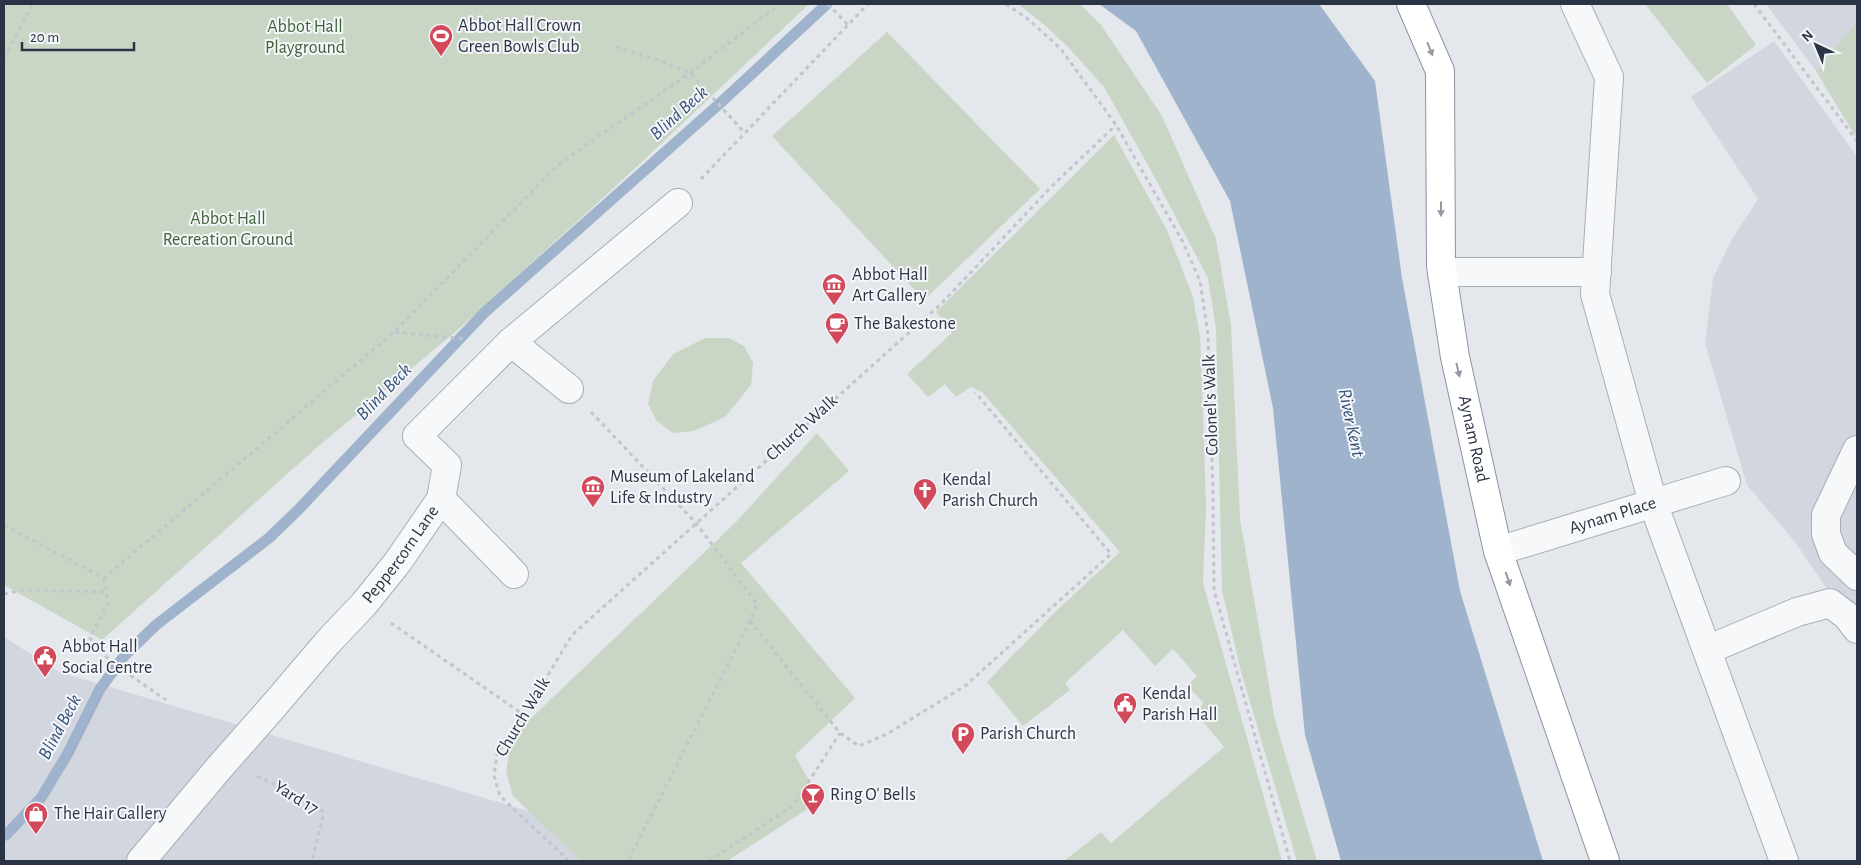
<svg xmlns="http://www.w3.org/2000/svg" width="1861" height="865" font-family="'Alegreya Sans',sans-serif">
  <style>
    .built { fill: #d2d6de }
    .green { fill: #c9d6c5 }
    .water { fill: #9fb4cc }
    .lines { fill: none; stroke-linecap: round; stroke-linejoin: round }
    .stream { stroke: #9fb4cc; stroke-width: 11 }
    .minor-casing { stroke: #a9aeb7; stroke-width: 30 }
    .highway-casing { stroke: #8b94a3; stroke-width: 30 }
    .path { stroke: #c2c5cb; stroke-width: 3; stroke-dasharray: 4 4; stroke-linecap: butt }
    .minor { stroke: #f7f8fa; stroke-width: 28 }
    .highway { stroke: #fff; stroke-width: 28 }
    .oneway { fill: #959aa2 }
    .labels { text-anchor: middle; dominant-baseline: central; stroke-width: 4; stroke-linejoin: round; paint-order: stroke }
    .poi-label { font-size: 18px; fill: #2b3445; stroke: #f4f6f9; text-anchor: start }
    .park-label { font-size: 18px; fill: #3f6138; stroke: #f4f6f9 }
    .street-label { font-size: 18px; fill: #2b3445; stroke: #f4f6f9 }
    .water-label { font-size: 19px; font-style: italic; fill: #34527a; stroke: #f4f6f9 }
  </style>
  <rect width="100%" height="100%" fill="#e4e7ec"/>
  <path class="built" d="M 1766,4 L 1857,4 L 1857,21 L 1816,71 Z
    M 1774,41 L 1857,157 L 1857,620 L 1829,592 L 1795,542 L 1747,485 L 1705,343 L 1713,278 L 1731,241 L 1758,199 L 1691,97 Z
    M 4,637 L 59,672 L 596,831 L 661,861 L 4,861 Z"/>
  <path class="green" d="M 4,4 L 804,4 L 808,5 L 629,174 L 460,328 L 314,450 L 102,640 L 4,585 Z
    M 1018,4 L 1080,4 L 1101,25 L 1162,116 L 1216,239 L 1231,325 L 1240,519 L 1275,720 L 1317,861 L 1297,861 L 1240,668 L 1222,590 L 1216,328 L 1208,278 L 1154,176 L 1104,87 L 1070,49 L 1047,27 Z
    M 1645,4 L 1727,4 L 1756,45 L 1707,83 Z
    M 1857,21 L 1857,139 L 1816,71 Z
    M 887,32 L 1040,189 L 924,300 L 772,136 Z
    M 1114,135 L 1167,230 L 1193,297 L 1200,337 L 1202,377 L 1206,508 L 1203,583 L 1282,861 L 1064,861 L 1101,832 L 1111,843 L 1224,747 L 1195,712 L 1204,703 L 1187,686 L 1197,676 L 1173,649 L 1155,666 L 1123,630 L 1065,683 L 1070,690 L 1023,726 L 987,682 L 1054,613 L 1120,552 L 982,392 L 971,387 L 956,397 L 945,384 L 928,397 L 907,374 L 952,333 L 936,312 Z
    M 705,338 L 729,338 L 744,346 L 753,363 L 751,385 L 725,417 L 694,431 L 673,433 L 656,420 L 648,404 L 653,381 L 673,354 Z
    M 817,433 L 849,471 L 741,563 L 855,698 L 795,755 L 820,801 L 727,861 L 581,861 L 513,796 L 506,772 L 509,753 L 524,725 L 736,522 Z"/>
  <path class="water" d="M 1099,4 L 1319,4 L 1375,81 L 1402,278 L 1460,591 L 1543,861 L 1341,861 L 1305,735 L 1273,408 L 1230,201 L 1136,31 Z"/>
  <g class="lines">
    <path class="stream" d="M 6,835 L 41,798 L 68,753 L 100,689 L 125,655 L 156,625 L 269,538 L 298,510 L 484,313 L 717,106 L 827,4"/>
    <g class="minor-casing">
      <g id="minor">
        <path d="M 1575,4 L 1609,77 L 1595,294 L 1653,503 L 1784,861"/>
        <path d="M 1442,272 L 1597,272"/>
        <path d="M 511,342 L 569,389"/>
        <path d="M 1857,450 L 1826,515 L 1826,534 L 1833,553 L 1857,576"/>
        <path d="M 441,499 L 514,574"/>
        <path id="s1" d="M 1498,551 L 1726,481"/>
        <path d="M 1707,650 L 1797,612 L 1830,603 L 1847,616 L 1857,629"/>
        <path id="s2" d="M 141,861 L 219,768 L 271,709 L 328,642 L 364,604 L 397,563 L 441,499 L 447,465 L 417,436 L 511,342 L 678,203"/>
      </g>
    </g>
    <g class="highway-casing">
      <g id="highway">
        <path id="s3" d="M 1411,4 L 1440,71 L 1441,266 L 1455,357 L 1498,551 L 1605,861"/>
      </g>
    </g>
    <path class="path" d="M 828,4 L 848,25
      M 1006,4 L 1028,19 L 1061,49 L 1116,125 L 1183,242 L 1200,281 L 1208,334 L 1213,493 L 1214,590 L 1290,861
      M 1754,4 L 1857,141
      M 616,47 L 661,61 L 690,73 L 745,133
      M 4,58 L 33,4
      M 701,179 L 868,4
      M 395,332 L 466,339
      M 591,412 L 696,523 L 757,604 L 750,621 L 628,861
      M 4,525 L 104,578 L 394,332 L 559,164 L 690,73 L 780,4
      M 104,578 L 108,602 L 90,638 L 111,662 L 166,700
      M 4,594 L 23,590 L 106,592
      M 750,621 L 840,733 L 859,746 L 887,734 L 965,686 L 1111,554 L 975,392
      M 391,623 L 524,715
      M 257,776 L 305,799 L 324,812 L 312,861
      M 569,861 L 500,796 L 494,776 L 497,754 L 524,715 L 572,635 L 941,304 L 1054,184 L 1116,125
      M 709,861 L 793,806 L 840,733"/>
    <use href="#minor" class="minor"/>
    <use href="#highway" class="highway"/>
  </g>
  <defs><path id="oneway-solid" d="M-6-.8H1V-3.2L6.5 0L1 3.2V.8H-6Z" transform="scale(1.25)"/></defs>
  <g class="oneway">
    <use href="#oneway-solid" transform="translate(1430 49) rotate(68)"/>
    <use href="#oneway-solid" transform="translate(1441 209) rotate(90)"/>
    <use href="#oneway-solid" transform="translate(1458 370) rotate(77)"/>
    <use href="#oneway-solid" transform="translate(1508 579) rotate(71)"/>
  </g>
  <defs>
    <g id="stadium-pin" transform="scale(1.25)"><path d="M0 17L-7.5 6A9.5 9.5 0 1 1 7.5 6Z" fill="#d1495b" stroke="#f4f6f9"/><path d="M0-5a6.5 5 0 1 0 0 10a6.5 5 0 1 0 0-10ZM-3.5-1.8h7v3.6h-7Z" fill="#fff"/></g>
    <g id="museum-pin" transform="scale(1.25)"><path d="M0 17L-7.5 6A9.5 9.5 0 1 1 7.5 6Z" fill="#d1495b" stroke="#f4f6f9"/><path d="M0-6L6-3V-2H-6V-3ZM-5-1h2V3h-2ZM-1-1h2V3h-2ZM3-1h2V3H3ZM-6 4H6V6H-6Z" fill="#fff"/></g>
    <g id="cafe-pin" transform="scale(1.25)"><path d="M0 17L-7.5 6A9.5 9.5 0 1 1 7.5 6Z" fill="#d1495b" stroke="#f4f6f9"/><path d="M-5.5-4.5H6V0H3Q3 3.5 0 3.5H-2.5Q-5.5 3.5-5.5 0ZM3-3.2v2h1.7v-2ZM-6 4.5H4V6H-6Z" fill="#fff"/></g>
    <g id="church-pin" transform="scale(1.25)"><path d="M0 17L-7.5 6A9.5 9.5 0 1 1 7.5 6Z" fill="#d1495b" stroke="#f4f6f9"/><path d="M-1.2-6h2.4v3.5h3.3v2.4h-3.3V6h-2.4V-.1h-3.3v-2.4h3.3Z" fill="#fff"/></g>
    <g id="civic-pin" transform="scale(1.25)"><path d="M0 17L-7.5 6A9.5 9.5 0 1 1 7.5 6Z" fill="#d1495b" stroke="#f4f6f9"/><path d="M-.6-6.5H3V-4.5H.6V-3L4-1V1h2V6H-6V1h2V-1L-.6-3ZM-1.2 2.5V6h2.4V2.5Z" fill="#fff"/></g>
    <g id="parking-pin" transform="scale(1.25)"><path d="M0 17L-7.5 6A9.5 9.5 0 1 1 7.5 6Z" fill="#d1495b" stroke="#f4f6f9"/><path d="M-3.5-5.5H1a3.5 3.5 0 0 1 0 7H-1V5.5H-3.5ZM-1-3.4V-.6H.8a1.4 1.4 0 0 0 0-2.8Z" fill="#fff"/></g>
    <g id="bar-pin" transform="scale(1.25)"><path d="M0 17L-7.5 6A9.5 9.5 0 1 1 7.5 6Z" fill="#d1495b" stroke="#f4f6f9"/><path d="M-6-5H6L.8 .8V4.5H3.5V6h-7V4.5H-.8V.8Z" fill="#fff"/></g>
    <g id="shop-pin" transform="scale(1.25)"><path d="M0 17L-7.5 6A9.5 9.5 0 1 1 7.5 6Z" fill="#d1495b" stroke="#f4f6f9"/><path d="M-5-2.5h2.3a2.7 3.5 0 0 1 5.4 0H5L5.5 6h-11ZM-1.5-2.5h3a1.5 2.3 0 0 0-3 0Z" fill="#fff"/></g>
  </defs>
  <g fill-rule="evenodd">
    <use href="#stadium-pin" x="441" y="36"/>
    <use href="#museum-pin" x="834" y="285"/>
    <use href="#cafe-pin" x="837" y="324"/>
    <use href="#museum-pin" x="593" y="487"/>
    <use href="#church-pin" x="925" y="490"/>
    <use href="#civic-pin" x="45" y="657"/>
    <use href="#civic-pin" x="1125" y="704"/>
    <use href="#parking-pin" x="963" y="734"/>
    <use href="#bar-pin" x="813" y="795"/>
    <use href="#shop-pin" x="36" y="814"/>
  </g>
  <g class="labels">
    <g class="poi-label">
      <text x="458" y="26">Abbot Hall Crown<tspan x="458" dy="21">Green Bowls Club</tspan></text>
      <text x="852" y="275">Abbot Hall<tspan x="852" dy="21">Art Gallery</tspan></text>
      <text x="854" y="324">The Bakestone</text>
      <text x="610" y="477">Museum of Lakeland<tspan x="610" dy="21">Life &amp; Industry</tspan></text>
      <text x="942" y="480">Kendal<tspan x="942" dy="21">Parish Church</tspan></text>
      <text x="62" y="647">Abbot Hall<tspan x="62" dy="21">Social Centre</tspan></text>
      <text x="1142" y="694">Kendal<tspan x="1142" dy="21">Parish Hall</tspan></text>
      <text x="980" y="734">Parish Church</text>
      <text x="830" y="795">Ring O' Bells</text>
      <text x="54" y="814">The Hair Gallery</text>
    </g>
    <g class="park-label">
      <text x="305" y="27">Abbot Hall<tspan x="305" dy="21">Playground</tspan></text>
      <text x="228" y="219">Abbot Hall<tspan x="228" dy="21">Recreation Ground</tspan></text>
    </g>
    <g class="street-label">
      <text transform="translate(1211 405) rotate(-92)">Colonel's Walk</text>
      <text transform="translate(802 428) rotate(-42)">Church Walk</text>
      <text stroke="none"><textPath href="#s3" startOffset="444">Aynam Road</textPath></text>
      <text stroke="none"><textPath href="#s1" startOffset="120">Aynam Place</textPath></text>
      <text stroke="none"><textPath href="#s2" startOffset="402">Peppercorn Lane</textPath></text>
      <text transform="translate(523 717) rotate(-59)">Church Walk</text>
      <text transform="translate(296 798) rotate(32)">Yard 17</text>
    </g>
    <g class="water-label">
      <text transform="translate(679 113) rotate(-42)">Blind Beck</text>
      <text transform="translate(384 392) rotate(-46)">Blind Beck</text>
      <text transform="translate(1351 423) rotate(78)">River Kent</text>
      <text transform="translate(60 727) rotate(-62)">Blind Beck</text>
    </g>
  </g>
  <rect width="1861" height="865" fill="none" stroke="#2b3445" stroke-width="10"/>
  <g transform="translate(1816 45) rotate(316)" stroke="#f4f6f9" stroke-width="4" paint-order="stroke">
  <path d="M0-4L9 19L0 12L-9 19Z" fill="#2b3445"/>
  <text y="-8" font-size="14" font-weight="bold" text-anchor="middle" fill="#2b3445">N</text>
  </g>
  <path d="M22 42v8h112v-8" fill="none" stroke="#2b3445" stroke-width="2.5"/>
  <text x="30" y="42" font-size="15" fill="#2b3445" stroke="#f4f6f9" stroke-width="4" paint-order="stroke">20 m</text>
</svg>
